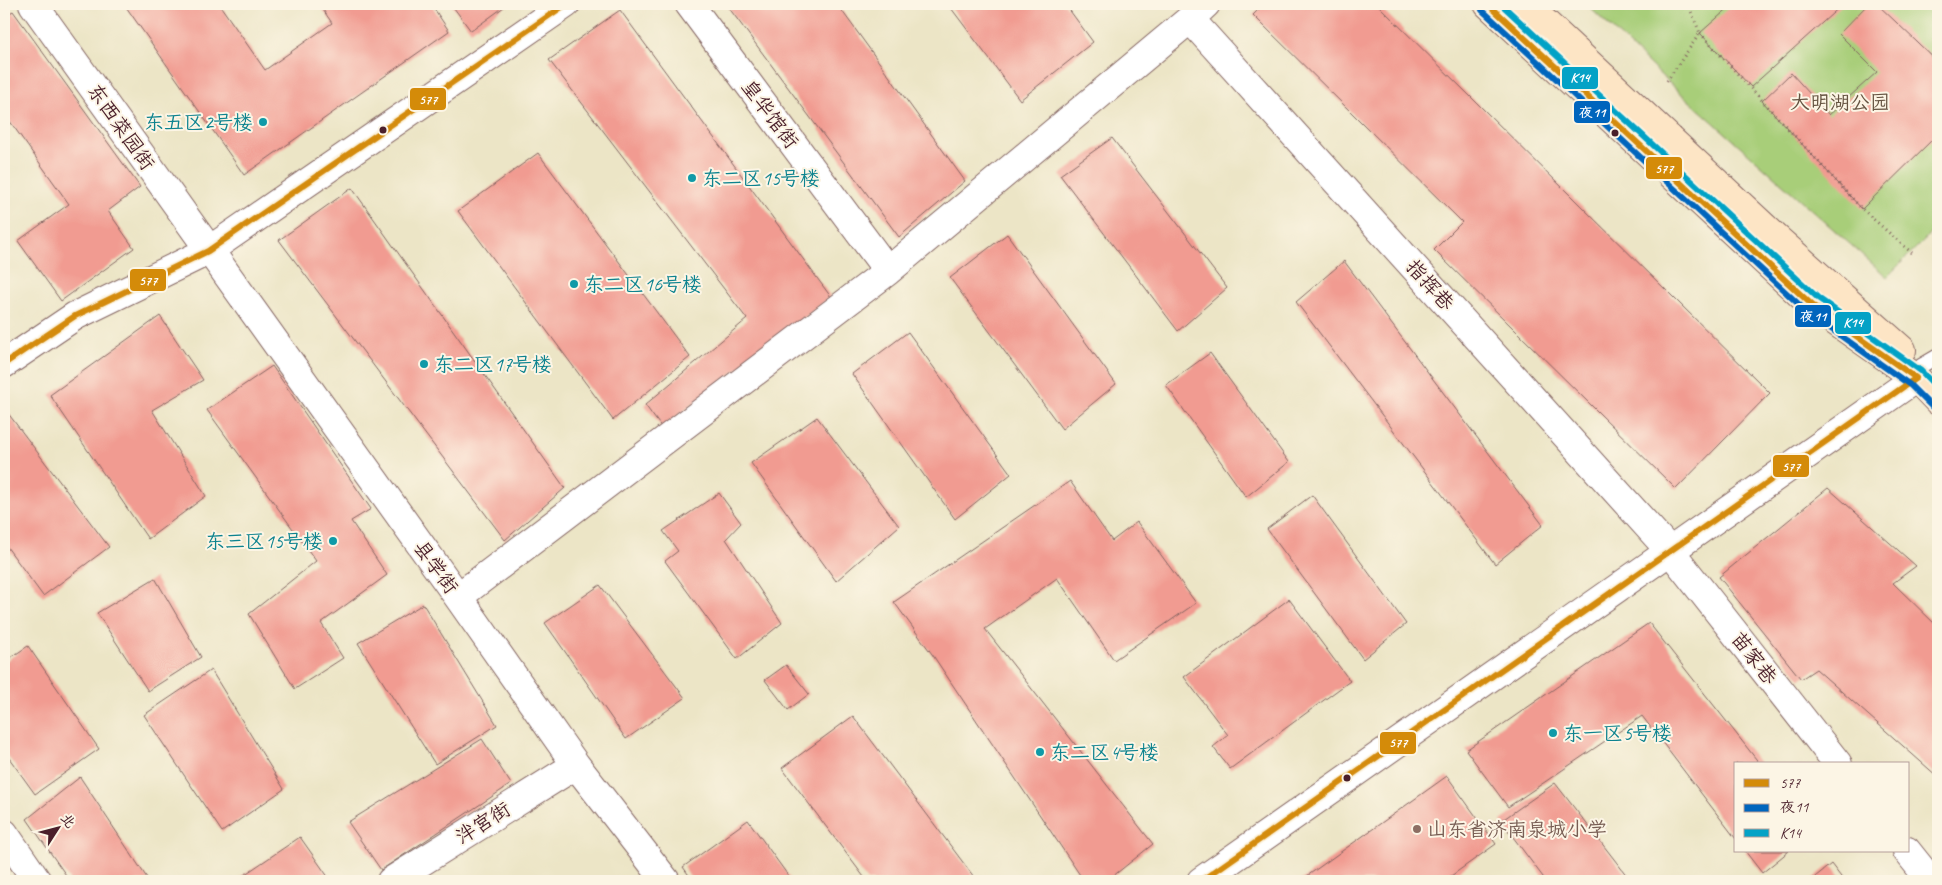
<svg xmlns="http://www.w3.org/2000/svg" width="1942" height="885" font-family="Caveat,'LXGW WenKai TC',sans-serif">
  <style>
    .green { fill: #a8ce79; stroke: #797652 }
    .building { fill: #f19b91 }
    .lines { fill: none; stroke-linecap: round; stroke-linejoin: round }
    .service-casing { stroke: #836461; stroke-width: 16 }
    .minor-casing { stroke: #836461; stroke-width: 30 }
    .tertiary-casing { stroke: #836461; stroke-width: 30 }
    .secondary-casing { stroke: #836461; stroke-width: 30 }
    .path { stroke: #836461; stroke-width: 3; stroke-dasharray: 1 4; stroke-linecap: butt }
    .service { stroke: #fff; stroke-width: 14 }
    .minor { stroke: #fff; stroke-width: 28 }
    .tertiary { stroke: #fff; stroke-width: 28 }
    .secondary { stroke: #fde5c5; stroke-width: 28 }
    .bus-1-casing { stroke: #fcf5e5; stroke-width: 10 }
    .bus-2-casing { stroke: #fcf5e5; stroke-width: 10 }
    .bus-3-casing { stroke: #fcf5e5; stroke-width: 10 }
    .bus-1 { stroke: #d48b09; stroke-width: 6 }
    .bus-2 { stroke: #0065bd; stroke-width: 6 }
    .bus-3 { stroke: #04a2c6; stroke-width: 6 }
    .culture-dot { fill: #0f9aa8; stroke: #fcf5e5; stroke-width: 2 }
    .bus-dot { fill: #4a1f2b; stroke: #fcf5e5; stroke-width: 2 }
    .education-dot { fill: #8d6e63; stroke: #fcf5e5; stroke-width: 2 }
    .labels { text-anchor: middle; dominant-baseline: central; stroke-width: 4; stroke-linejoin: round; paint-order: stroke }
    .park-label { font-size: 20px; fill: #665442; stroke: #fcf5e5 }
    .street-label { font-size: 20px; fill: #4a1f2b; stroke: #fcf5e5 }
    .culture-label { font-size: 20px; fill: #0d838f; stroke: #fcf5e5; text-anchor: start }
    .education-label { font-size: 20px; fill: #785e54; stroke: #fcf5e5; text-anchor: start }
    .line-badge { stroke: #fcf5e5; stroke-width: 2 }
    .badge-label { font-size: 14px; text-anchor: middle; font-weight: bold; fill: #fff }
  </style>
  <rect width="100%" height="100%" fill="#fcf5e5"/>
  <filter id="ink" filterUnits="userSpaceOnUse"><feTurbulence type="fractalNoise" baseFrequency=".02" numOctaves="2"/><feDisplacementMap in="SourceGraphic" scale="10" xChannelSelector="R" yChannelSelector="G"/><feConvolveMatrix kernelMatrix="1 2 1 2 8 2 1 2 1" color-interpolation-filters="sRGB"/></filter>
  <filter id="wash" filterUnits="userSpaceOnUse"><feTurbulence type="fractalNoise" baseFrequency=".0096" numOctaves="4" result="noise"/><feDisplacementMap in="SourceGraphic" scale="20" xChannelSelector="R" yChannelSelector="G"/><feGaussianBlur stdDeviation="1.12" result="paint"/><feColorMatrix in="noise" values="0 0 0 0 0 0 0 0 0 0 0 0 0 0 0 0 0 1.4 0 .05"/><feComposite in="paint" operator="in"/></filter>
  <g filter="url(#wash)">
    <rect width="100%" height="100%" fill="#ece5c6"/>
    <path class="green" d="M 1586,4 L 1938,4 L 1938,226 L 1887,277 L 1667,81 Z"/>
    <g id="blocks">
      <path class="building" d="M 124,4 L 219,4 L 265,70 L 332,23 L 319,4 L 431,4 L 449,31 L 244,175 Z
        M 451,4 L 508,4 L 471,31 Z
        M 726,4 L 837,4 L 965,181 L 899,237 Z
        M 948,4 L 1065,4 L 1093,42 L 1020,100 Z
        M 1264,4 L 1377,4 L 1770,393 L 1676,489 L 1434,250 L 1462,222 L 1253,15 Z
        M 1733,4 L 1843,4 L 1751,87 L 1700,33 Z
        M 1868,4 L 1877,4 L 1938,62 L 1938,134 L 1862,209 L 1762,101 L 1791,73 L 1829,115 L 1877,72 L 1839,34 Z
        M 620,10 L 831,297 L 662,428 L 645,405 L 747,319 L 549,60 Z
        M 13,11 L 140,187 L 108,211 L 134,248 L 61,301 L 18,241 L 69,204 L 4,113 L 4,17 Z
        M 1112,138 L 1227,288 L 1178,331 L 1060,175 Z
        M 538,153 L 690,357 L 613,420 L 458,211 Z
        M 352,188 L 565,488 L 505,540 L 279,240 Z
        M 1007,234 L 1116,384 L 1062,429 L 950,278 Z
        M 1344,261 L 1543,525 L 1495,564 L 1296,302 Z
        M 160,316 L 203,380 L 152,410 L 206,496 L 148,539 L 50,395 Z
        M 908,332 L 1011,474 L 955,519 L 852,374 Z
        M 1210,353 L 1289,462 L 1246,497 L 1166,385 Z
        M 272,366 L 371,509 L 351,521 L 387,575 L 321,623 L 343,658 L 295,689 L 249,614 L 316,561 L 207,410 Z
        M 4,408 L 109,547 L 43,596 L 4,543 Z
        M 817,417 L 899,526 L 836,581 L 751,463 Z
        M 1070,481 L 1112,541 L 1137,522 L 1196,603 L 1114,660 L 1057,578 L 985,629 L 1153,844 L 1107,881 L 1084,881 L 932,654 L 894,602 Z
        M 1828,488 L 1916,566 L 1893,583 L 1938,627 L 1938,777 L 1816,669 L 1801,679 L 1719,577 Z
        M 719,493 L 741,523 L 726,539 L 782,623 L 737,659 L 665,561 L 678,551 L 663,531 Z
        M 1312,495 L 1406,624 L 1363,659 L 1267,529 Z
        M 155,578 L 201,657 L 148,691 L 97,613 Z
        M 600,585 L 685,698 L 626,739 L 545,623 Z
        M 1289,599 L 1350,681 L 1230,769 L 1213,747 L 1228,735 L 1184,677 Z
        M 423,604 L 497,725 L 435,764 L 358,643 Z
        M 1649,623 L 1760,764 L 1736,764 L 1736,839 L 1642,716 L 1508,807 L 1466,750 Z
        M 28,646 L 99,749 L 35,794 L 4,751 L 4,662 Z
        M 786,665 L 809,694 L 788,710 L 765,680 Z
        M 211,670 L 284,789 L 222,832 L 144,715 Z
        M 853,716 L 977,881 L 867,881 L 782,768 Z
        M 482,739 L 511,784 L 381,870 L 348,822 Z
        M 1447,776 L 1496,844 L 1444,881 L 1300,881 Z
        M 80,777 L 149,881 L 70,881 L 27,819 Z
        M 1555,783 L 1631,881 L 1546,881 L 1501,821 Z
        M 748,820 L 792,881 L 693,881 L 683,867 Z
        M 300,837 L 331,881 L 235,881 Z
        M 1745,851 L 1789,851 L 1762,873 Z
        M 1831,864 L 1844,881 L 1810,881 Z"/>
    </g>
  </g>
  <g filter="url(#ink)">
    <use href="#blocks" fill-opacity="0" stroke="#836461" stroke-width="1"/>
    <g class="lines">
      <g class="service-casing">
        <path id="service" d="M 1921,366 L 1938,356"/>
      </g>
      <g class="minor-casing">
        <path id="minor" d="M 33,4 L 458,597 L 576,765 L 666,881
          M 689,4 L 888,271
          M 1190,19 L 1671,552 L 1838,764
          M 4,364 L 75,316 L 208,251 L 566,4
          M 458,597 L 888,271 L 1190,19 L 1206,4
          M 4,833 L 37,881
          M 1907,851 L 1931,881
          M 391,881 L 576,765"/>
      </g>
      <g class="tertiary-casing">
        <path id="tertiary" d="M 1201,881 L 1916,378"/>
      </g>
      <g class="secondary-casing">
        <path id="secondary" d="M 1488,4 L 1812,305 L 1916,378 L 1938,401
          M 1525,4 L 1776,238 L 1902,350"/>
      </g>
      <path class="path" d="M 1700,33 L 1862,209 L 1912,253
        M 1667,81 L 1700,33 L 1688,4"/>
      <use href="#service" class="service"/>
      <use href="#minor" class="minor"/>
      <use href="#tertiary" class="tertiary"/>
      <use href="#secondary" class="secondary"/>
      <g class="bus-1-casing">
        <path id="bus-1" d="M 4,364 L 75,316 L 208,251 L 566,4
          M 1201,881 L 1916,378 L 1812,305 L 1488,4"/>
      </g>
      <g class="bus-2-casing">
        <path id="bus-2" d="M 1482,10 L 1806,311 L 1910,385 L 1932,407"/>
      </g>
      <g class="bus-3-casing">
        <path id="bus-3" d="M 1501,4 L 1818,298 L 1921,371 L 1938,389"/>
      </g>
      <use href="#bus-1" class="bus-1"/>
      <use href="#bus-2" class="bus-2"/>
      <use href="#bus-3" class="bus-3"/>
    </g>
  </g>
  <g class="culture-dot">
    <circle cx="263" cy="122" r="5"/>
    <circle cx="692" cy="178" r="5"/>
    <circle cx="574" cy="284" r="5"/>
    <circle cx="424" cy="364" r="5"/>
    <circle cx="333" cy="541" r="5"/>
    <circle cx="1553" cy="733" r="5"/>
    <circle cx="1040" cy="752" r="5"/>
  </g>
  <g class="bus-dot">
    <circle cx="383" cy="130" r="4.5"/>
    <circle cx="1615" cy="133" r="4.5"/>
    <circle cx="1347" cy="778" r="4.5"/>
  </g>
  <circle class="education-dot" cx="1417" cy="829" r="5"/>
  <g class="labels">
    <g class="park-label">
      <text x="1840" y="102">大明湖公园</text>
    </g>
    <g class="street-label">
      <text transform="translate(770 114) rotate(53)">皇华馆街</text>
      <text transform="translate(121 127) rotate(55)">东西菜园街</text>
      <text transform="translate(1430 285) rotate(48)">指挥巷</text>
      <text transform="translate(436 567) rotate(54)">县学街</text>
      <text transform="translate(1754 658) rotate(52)">苗家巷</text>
      <text transform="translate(483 823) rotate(-32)">泮宫街</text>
    </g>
    <g class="culture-label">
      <text x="253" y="122" text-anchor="end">东五区2号楼</text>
      <text x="702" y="178">东二区15号楼</text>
      <text x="584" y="284">东二区16号楼</text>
      <text x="434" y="364">东二区17号楼</text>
      <text x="323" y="541" text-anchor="end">东三区15号楼</text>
      <text x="1563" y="733">东一区5号楼</text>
      <text x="1050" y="752">东二区4号楼</text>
    </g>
    <g class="education-label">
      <text x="1427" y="829">山东省济南泉城小学</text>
    </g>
  </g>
  <g class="line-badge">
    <rect x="1561" y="66" width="38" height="24" rx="5" fill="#04a2c6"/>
    <rect x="409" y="87" width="38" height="24" rx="5" fill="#d48b09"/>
    <rect x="1573" y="100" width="38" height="24" rx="5" fill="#0065bd"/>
    <rect x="1645" y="156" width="38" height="24" rx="5" fill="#d48b09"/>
    <rect x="129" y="268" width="38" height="24" rx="5" fill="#d48b09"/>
    <rect x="1794" y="304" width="38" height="24" rx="5" fill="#0065bd"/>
    <rect x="1834" y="311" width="38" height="24" rx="5" fill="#04a2c6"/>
    <rect x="1772" y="454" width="38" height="24" rx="5" fill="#d48b09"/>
    <rect x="1379" y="731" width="38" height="24" rx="5" fill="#d48b09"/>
  </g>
  <g class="badge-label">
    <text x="1580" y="82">K14</text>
    <text x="428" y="104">577</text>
    <text x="1592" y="117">夜11</text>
    <text x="1664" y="173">577</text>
    <text x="148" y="285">577</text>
    <text x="1813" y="321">夜11</text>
    <text x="1853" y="327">K14</text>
    <text x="1791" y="471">577</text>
    <text x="1398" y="747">577</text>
  </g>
  <rect width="1942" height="885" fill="none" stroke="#fcf5e5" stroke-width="20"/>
  <rect x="1734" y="762" width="175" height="90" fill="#fcf5e5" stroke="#b59f9b"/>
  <rect x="1744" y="779" width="25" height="8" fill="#d48b09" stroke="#b59f9b"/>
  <text x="1780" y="788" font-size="15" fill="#4a1f2b">577</text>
  <rect x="1744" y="804" width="25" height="8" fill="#0065bd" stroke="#b59f9b"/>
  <text x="1780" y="812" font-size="15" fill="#4a1f2b">夜11</text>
  <rect x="1744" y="829" width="25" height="8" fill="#04a2c6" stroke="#b59f9b"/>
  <text x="1780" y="838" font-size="15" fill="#4a1f2b">K14</text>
  <g transform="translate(58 828) rotate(54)" stroke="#fcf5e5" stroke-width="4" paint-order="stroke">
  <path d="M0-4L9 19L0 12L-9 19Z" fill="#4a1f2b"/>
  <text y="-8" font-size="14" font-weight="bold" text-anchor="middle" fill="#4a1f2b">北</text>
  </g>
</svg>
